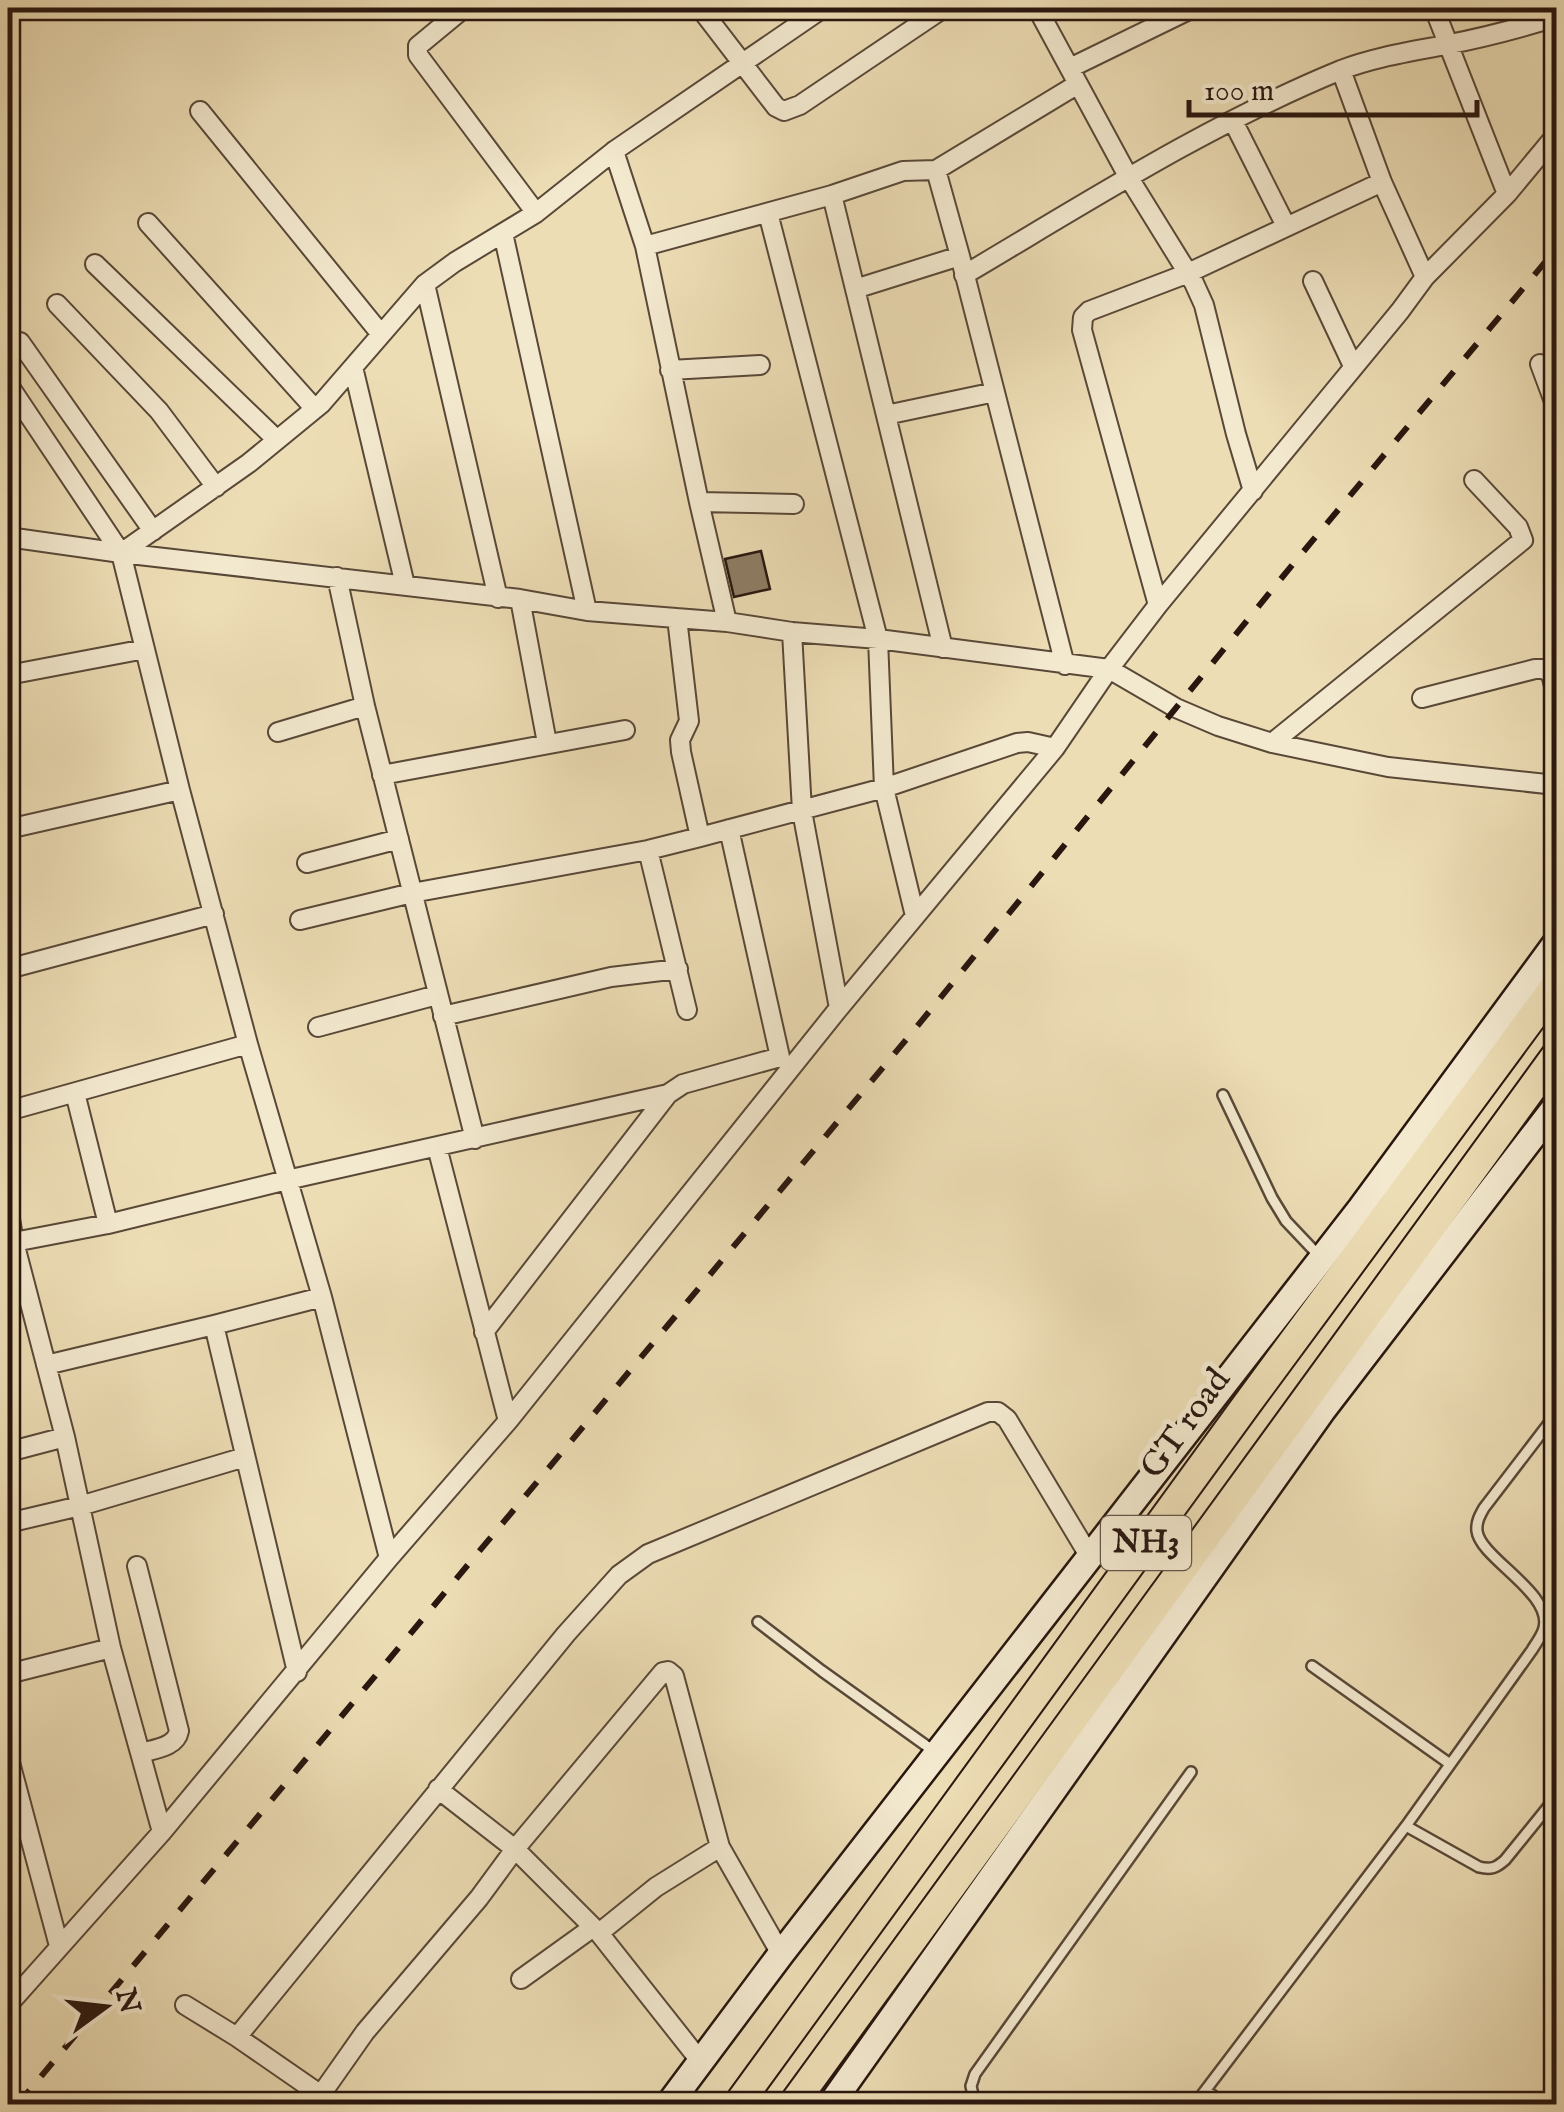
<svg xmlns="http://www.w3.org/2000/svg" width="1564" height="2112" font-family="'IM FELL English',serif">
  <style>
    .building { fill: #8e7d65; stroke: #28160f; stroke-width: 2.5 }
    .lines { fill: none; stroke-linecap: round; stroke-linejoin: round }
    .service-casing { stroke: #594838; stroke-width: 14 }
    .minor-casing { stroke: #594838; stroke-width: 22 }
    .secondary-casing { stroke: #28160f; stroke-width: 30 }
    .trunk-casing { stroke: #28160f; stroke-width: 32 }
    .service { stroke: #f3e9cf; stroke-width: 9 }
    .minor { stroke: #f3e9cf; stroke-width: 18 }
    .secondary { stroke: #f3e9cf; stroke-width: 25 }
    .trunk { stroke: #edddb5; stroke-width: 28 }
    .rail { stroke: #28160f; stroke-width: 6; stroke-dasharray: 18 18; stroke-linecap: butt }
    .labels { text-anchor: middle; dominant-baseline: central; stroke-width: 10; stroke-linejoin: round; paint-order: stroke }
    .shield { fill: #f3e9cf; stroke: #655549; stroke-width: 2.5 }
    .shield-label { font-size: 32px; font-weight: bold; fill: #28160f }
    .street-label { font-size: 35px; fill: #28160f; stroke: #f3e9cf }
  </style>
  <rect width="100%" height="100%" fill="#edddb5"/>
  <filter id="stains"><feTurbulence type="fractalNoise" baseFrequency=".002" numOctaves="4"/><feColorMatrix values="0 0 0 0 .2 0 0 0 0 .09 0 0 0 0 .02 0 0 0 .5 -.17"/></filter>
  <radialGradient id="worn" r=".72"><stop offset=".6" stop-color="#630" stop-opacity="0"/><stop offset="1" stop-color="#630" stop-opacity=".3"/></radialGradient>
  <path class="building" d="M 761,551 L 770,589 L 734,597 L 725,559 Z"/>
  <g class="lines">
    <g class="service-casing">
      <path id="service" d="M 1223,1095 L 1272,1198 L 1286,1221 L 1321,1258
        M 758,1622 L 822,1671 L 935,1752
        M 1312,1666 L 1450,1764
        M 1406,1826 L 1479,1867 C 1491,1870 1496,1868 1505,1860 L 1556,1797
        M 1206,2090 L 1223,2104
        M 975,2104 L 971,2086 L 975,2074 L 1191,1772
        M 1195,2104 L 1406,1826 L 1532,1650 C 1536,1643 1542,1636 1544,1628 C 1553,1593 1480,1558 1477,1531 C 1476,1522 1480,1515 1484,1508 L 1556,1414"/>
    </g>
    <g class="minor-casing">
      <path id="minor" d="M 464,8 L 418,46 L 418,55 L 536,213
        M 700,8 L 776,107 L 784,111 L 800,105 L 944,8
        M 1037,8 L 1129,178 L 1194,283 L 1204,305 L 1236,434 L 1253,491
        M 1070,68 L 1193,8
        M 1341,70 L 1382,182 L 1425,277
        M 200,111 L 380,333
        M 1233,121 L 1286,226
        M 614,151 L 645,246
        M 1507,194 L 1556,135
        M 832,195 L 943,648
        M 768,213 L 878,639 L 884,788 L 915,916
        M 148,223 L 315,409
        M 503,233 L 587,611
        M 95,264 L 277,440
        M 964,275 C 1086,203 1209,124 1341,70 C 1375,57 1409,52 1445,45 C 1482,38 1520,28 1556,17
        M 1313,281 L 1353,366
        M 425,284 L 498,598
        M 855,289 L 960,256
        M 57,304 L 159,411 L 216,487
        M 20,342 L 153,531
        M 1540,364 L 1556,407
        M 353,367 L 405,585
        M 670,370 L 760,365
        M 8,384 L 121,553
        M 886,415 L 995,392
        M 699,502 L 794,504
        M 8,537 L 121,553 L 520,599 L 587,611 L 727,622 L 792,632 L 878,639 L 1109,669 L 1176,708 L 1218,726 L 1272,743 L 1388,767 L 1556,785
        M 337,577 L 365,706 L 475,1139
        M 520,599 L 547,743
        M 1158,605 L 1082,330 L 1083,317 L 1089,311 L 1186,274 L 1382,182
        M 677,618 L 689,721 L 680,740 L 681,752 L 700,837
        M 727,622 L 699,502 L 645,246 L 832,195 L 903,171 L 936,170
        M 792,632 L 802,811 L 839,1008
        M 1065,665 L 960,256 L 936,170 L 1078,84
        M 8,675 L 145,649
        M 1422,698 L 1535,669 L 1544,669 L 1551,674 L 1556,694
        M 278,732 L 365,706
        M 1272,743 L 1523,540 L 1518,527 L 1474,480
        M 382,775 L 625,730
        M 8,829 L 180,790
        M 648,850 L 687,1010
        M 307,863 L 399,839
        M 300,920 L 412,893 L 648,850 L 700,837 L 884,788 L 1017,743 L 1028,742 L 1055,748
        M 8,969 L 214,914
        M 443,1016 L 611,977 L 678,969
        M 318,1027 L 437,995
        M 75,1093 L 108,1224
        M 8,1111 L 248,1044
        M 437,1147 L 508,1421
        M 8,1208 L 14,1242 L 65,1437 L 111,1648 L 162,1832
        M 14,1242 L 108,1224 L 287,1180 L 668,1094 L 683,1084 L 780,1057 L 729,829
        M 214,1325 L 297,1672
        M 484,1332 L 668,1094
        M 46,1365 L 214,1325 L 322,1297
        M 8,1452 L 65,1437
        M 8,1523 L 80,1506 L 245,1457
        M 389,1558 L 322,1297 L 248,1044 L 180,790 L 121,553 L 249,463 L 321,404 L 425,284 L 455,262 L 536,213 L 614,151 L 823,8
        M 137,1566 L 179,1731 C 176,1747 155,1749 141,1753
        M 8,1674 L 111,1648
        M 8,1755 L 59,1946
        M 438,1789 L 515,1849 L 599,1933 L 701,2062
        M 599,1933 L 656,1887 L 720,1847
        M 521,1979 L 592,1928
        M 8,2005 L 162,1832 L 389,1558 L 508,1421 L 839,1008 L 1055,748 L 1109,669 L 1158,605 L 1400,311 L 1425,277 L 1507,194 L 1434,8
        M 185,2005 L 237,2037 L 334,2104
        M 237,2037 L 566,1634 L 619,1575 L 648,1554 L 988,1412 L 998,1412 L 1007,1419 L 1090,1557
        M 320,2096 L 365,2032 L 479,1898 L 515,1849 L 663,1672 L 668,1671 L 674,1676 L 720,1847 L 781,1954"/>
    </g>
    <g class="secondary-casing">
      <path id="secondary" d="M 669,2104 L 781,1954 L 1361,1208 L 1556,943
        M 831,2104 L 1322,1411 L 1556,1106"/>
    </g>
    <g class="trunk-casing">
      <path id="trunk" d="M 738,2104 L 1247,1404 L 1556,985
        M 793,2104 L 1556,1055"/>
    </g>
    <use href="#service" class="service"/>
    <use href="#minor" class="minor"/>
    <use href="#secondary" class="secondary"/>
    <use href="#trunk" class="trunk"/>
    <path class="rail" d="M 18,2104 L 915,1029 L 1293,564 L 1556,249"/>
  </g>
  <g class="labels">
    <rect class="shield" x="1101" y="1516" width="90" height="54" rx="8"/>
    <g class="shield-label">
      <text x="1146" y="1543">NH3</text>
    </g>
    <g class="street-label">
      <text transform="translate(1186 1424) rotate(-54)">GT road</text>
    </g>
  </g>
  <rect width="1564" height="2112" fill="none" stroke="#edddb5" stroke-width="40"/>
  <rect x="10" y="10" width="1544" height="2092" fill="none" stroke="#28160f" stroke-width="5"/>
  <rect x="20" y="20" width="1524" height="2072" fill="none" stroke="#28160f" stroke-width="2.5"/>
  <g transform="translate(105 2007) rotate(75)" stroke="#f3e9cf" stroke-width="8" paint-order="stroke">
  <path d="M0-8L18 38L0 25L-18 38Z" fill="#28160f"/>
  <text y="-15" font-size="28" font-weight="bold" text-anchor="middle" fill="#28160f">N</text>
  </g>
  <path d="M1189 100v15h288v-15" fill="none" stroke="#28160f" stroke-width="5"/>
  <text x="1204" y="100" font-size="30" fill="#28160f" stroke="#f3e9cf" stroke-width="8" paint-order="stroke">100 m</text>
  <rect width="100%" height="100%" filter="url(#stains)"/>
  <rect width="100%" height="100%" fill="url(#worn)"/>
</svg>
